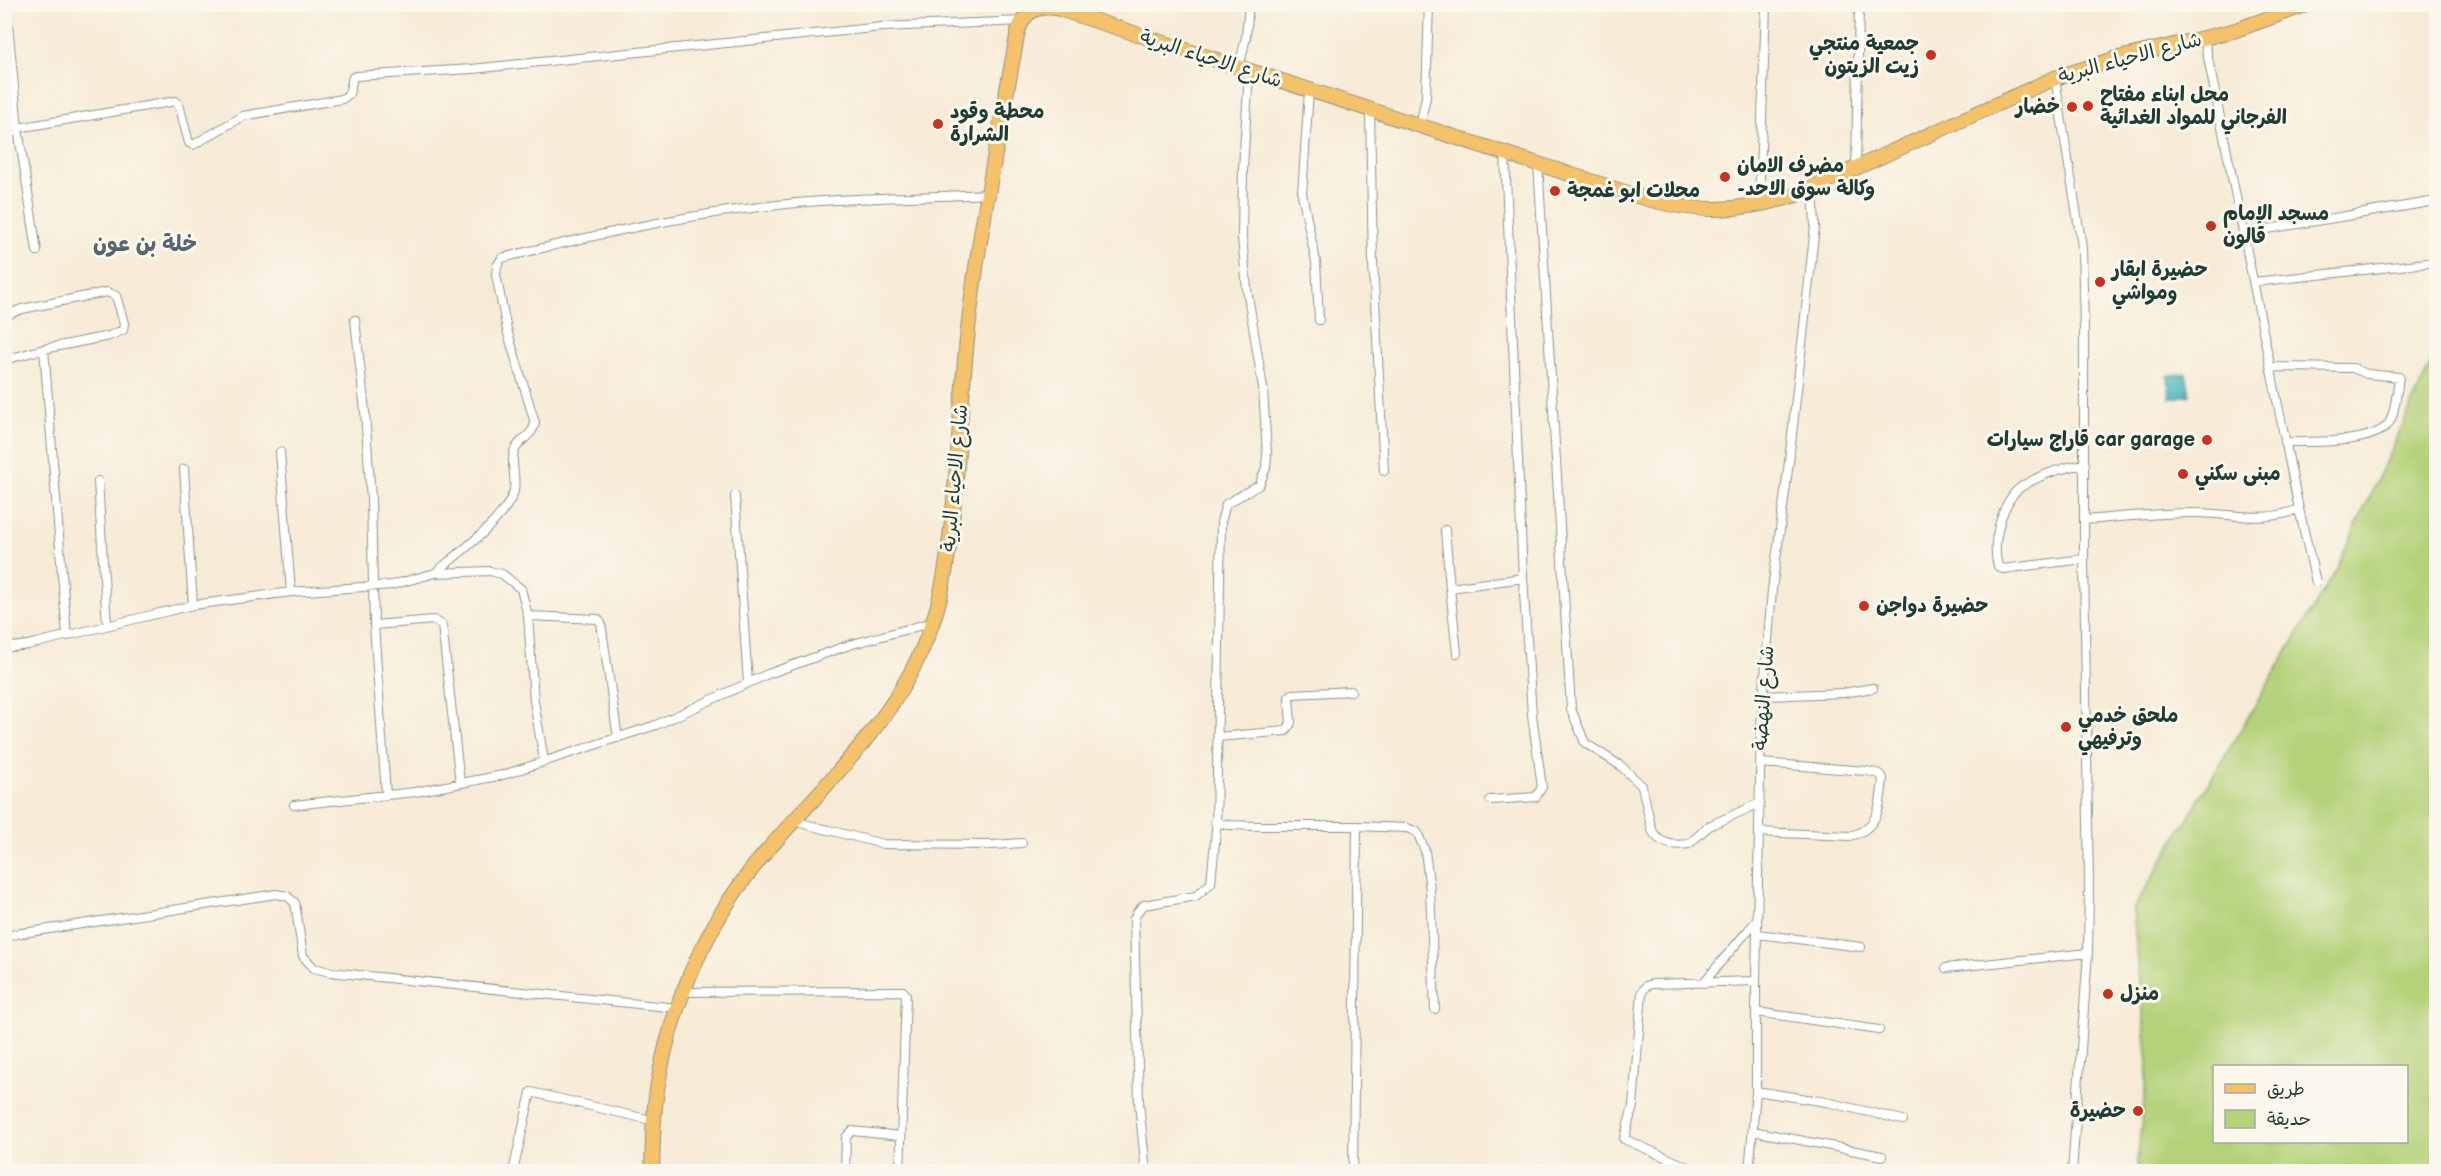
<svg xmlns="http://www.w3.org/2000/svg" width="2441" height="1176" font-family="'Balsamiq Sans','Playpen Sans Arabic',sans-serif">
  <style>
    .green { fill: #b4d279; stroke: #6a8856; stroke-width: 1.5; fill-rule: evenodd }
    .water { fill: #44b4bc; stroke: #327878; stroke-width: 1.5 }
    .lines { fill: none; stroke-linecap: round; stroke-linejoin: round }
    .street-casing { stroke: #8b9486; stroke-width: 10 }
    .primary-casing { stroke: #8b9486; stroke-width: 16 }
    .street { stroke: #fff; stroke-width: 8 }
    .primary { stroke: #f5c16b; stroke-width: 14 }
    .poi-dot { fill: #c8321e; stroke: #fbf7ec; stroke-width: 2 }
    .labels { text-anchor: middle; dominant-baseline: central; stroke-width: 6; stroke-linejoin: round; paint-order: stroke }
    .poi-label { font-size: 20px; font-weight: bold; fill: #1f3d34; stroke: #fbf7ec; text-anchor: start }
    .street-label { font-size: 20px; fill: #1f3d34; stroke: #fbf7ec }
    .quarter-label { font-size: 22px; font-weight: bold; fill: #56656f; stroke: #fbf7ec }
  </style>
  <rect width="100%" height="100%" fill="#fbf7ec"/>
  <filter id="ink" filterUnits="userSpaceOnUse"><feTurbulence type="fractalNoise" baseFrequency=".0167" numOctaves="2"/><feDisplacementMap in="SourceGraphic" scale="12" xChannelSelector="R" yChannelSelector="G"/><feConvolveMatrix kernelMatrix="1 2 1 2 8 2 1 2 1" color-interpolation-filters="sRGB"/></filter>
  <filter id="wash" filterUnits="userSpaceOnUse"><feTurbulence type="fractalNoise" baseFrequency=".008" numOctaves="4" result="noise"/><feDisplacementMap in="SourceGraphic" scale="24" xChannelSelector="R" yChannelSelector="G"/><feGaussianBlur stdDeviation="1.35" result="paint"/><feColorMatrix in="noise" values="0 0 0 0 0 0 0 0 0 0 0 0 0 0 0 0 0 1.4 0 .05"/><feComposite in="paint" operator="in"/></filter>
  <g filter="url(#wash)">
    <rect width="100%" height="100%" fill="#f7ebd7"/>
    <path class="green" d="M 2436,352 L 2436,1171 L 2139,1171 L 2137,1163 L 2148,1064 L 2133,910 L 2336,570 ZM 2214,1066 L 2406,1066 L 2406,1142 L 2214,1142 Z"/>
    <path class="water" d="M 2186,373 L 2190,395 L 2170,398 L 2168,376 Z"/>
  </g>
  <g filter="url(#ink)">
    <g class="lines">
      <g class="street-casing">
        <path id="street" d="M 6,4 L 18,128 L 37,251
          M 1239,68 L 1246,37 L 1249,4
          M 2055,78 L 2082,247 L 2084,331 L 2084,559 L 2089,888 L 2088,953 L 2072,1172
          M 1309,91 L 1302,194 L 1316,262 L 1319,320
          M 1370,111 L 1373,263 L 1384,471
          M 1420,126 L 1426,97 L 1429,4
          M 18,128 L 176,101 L 180,108 L 189,143 L 193,145 L 243,116 L 342,99 L 349,94 L 353,77 L 356,76 L 472,69 L 882,27 L 1022,21
          M 1538,163 L 1571,709 L 1585,743 L 1621,766 L 1642,786 L 1652,830 C 1659,845 1674,846 1689,844 L 1709,826 L 1760,803
          M 1856,166 L 1859,4
          M 1759,205 L 1766,4
          M 2244,233 L 2436,201
          M 2254,282 L 2436,262
          M 4,316 L 22,309 L 107,292 L 116,296 L 124,323 L 123,330 L 109,336 L 44,349 L 4,360
          M 355,320 L 365,411 L 371,500 L 374,625 L 386,795
          M 44,349 L 67,636
          M 2271,367 L 2353,368 L 2367,374 L 2399,377 C 2397,391 2396,406 2391,419 C 2382,445 2309,442 2285,442
          M 280,452 L 291,592
          M 184,469 L 193,605
          M 98,481 L 107,625
          M 735,496 L 748,683
          M 2299,509 L 2316,582
          M 2085,520 C 2122,517 2158,513 2195,513 C 2232,513 2263,524 2299,509 L 2204,38
          M 1445,530 L 1450,588 L 1523,578
          M 2084,559 L 2003,569 L 1998,566 C 1991,543 2002,498 2024,485 C 2042,474 2064,467 2085,464
          M 435,573 C 459,553 501,523 513,494 C 518,482 510,465 514,452 C 518,439 533,437 535,423 L 507,330 L 496,275 L 497,266 L 502,258 C 586,237 673,217 760,207 C 835,197 912,198 987,194
          M 1450,588 L 1457,653
          M 528,616 L 598,619 L 601,623 L 618,738
          M 374,625 L 434,620 L 442,625 L 460,783
          M 4,648 L 28,645 L 193,605 L 291,592 L 392,585 L 435,573 L 490,571 L 502,574 L 521,589 L 528,616 L 534,701 L 544,761
          M 1764,696 L 1843,693 L 1873,688
          M 1218,737 L 1286,731 L 1291,723 L 1289,697 L 1292,694 L 1351,691
          M 1760,763 L 1867,771 L 1880,774 L 1883,778 C 1881,804 1879,829 1850,836 L 1760,832
          M 1490,800 L 1536,797 L 1542,787 L 1532,715 L 1523,578 L 1505,153
          M 294,805 L 415,792 L 503,775 L 656,725 L 768,674 L 849,645 L 933,622
          M 793,821 L 883,844 L 993,845 L 1022,843
          M 1215,822 L 1229,825 L 1256,826 L 1357,826 L 1407,828 L 1417,832 L 1425,851 L 1430,890 L 1435,1009
          M 1757,934 L 1861,947
          M 4,936 L 276,894 L 287,896 L 295,903 L 303,956 L 314,968 L 330,972 L 677,1008
          M 1946,968 L 2088,953
          M 1703,983 L 1757,920
          M 684,992 L 903,991 L 906,995 L 900,1172
          M 1757,1012 L 1879,1030
          M 1756,1091 L 1826,1102 L 1903,1120
          M 1753,1131 L 1882,1156
          M 513,1172 L 531,1092 L 655,1121
          M 845,1172 L 846,1137 L 852,1131 L 901,1136
          M 1146,1172 L 1139,1103 L 1134,919 L 1138,911 L 1144,905 L 1196,896 L 1211,883 L 1216,830 L 1221,522 L 1226,504 L 1259,485 L 1266,468 L 1267,455 L 1263,388 L 1247,289 L 1242,238 L 1243,168 L 1249,71
          M 1353,1172 L 1357,826
          M 1699,1172 L 1624,1139 L 1633,1106 L 1642,992 L 1646,986 L 1652,984 L 1756,981
          M 1749,1172 L 1756,1091 L 1756,981 L 1761,726 L 1772,590 L 1789,462 L 1815,226 L 1813,187"/>
      </g>
      <g class="primary-casing">
        <path id="primary" d="M 652,1172 C 653,1139 653,1105 660,1073 C 676,992 712,914 766,852 C 829,779 900,718 932,624 C 944,591 948,555 952,521 C 959,457 961,393 968,330 C 979,229 1000,130 1018,31 C 1025,11 1035,6 1056,8 L 1637,196 C 1697,214 1737,213 1796,195 L 2055,78 L 2115,59 L 2233,31 L 2308,4"/>
      </g>
      <use href="#street" class="street"/>
      <use href="#primary" class="primary"/>
    </g>
  </g>
  <g class="poi-dot">
    <circle cx="1931" cy="55" r="6"/>
    <circle cx="2088" cy="106" r="6"/>
    <circle cx="2072" cy="107" r="6"/>
    <circle cx="938" cy="124" r="6"/>
    <circle cx="1725" cy="177" r="6"/>
    <circle cx="1555" cy="191" r="6"/>
    <circle cx="2211" cy="226" r="6"/>
    <circle cx="2100" cy="282" r="6"/>
    <circle cx="2207" cy="440" r="6"/>
    <circle cx="2183" cy="474" r="6"/>
    <circle cx="1864" cy="606" r="6"/>
    <circle cx="2066" cy="727" r="6"/>
    <circle cx="2108" cy="994" r="6"/>
    <circle cx="2138" cy="1111" r="6"/>
  </g>
  <g class="labels">
    <g class="poi-label">
      <text x="1919" y="44" text-anchor="end">جمعية منتجي<tspan x="1919" dy="23">زيت الزيتون</tspan></text>
      <text x="2100" y="95">محل ابناء مفتاح<tspan x="2100" dy="23">الفرجاني للمواد الغدائية</tspan></text>
      <text x="2060" y="107" text-anchor="end">خضار</text>
      <text x="950" y="112">محطة وقود<tspan x="950" dy="23">الشرارة</tspan></text>
      <text x="1737" y="166">مضرف الامان<tspan x="1737" dy="23">-وكالة سوق الاحد</tspan></text>
      <text x="1567" y="191">محلات ابو غمجة</text>
      <text x="2223" y="214">مسجد الإمام<tspan x="2223" dy="23">قالون</tspan></text>
      <text x="2112" y="270">حضيرة ابقار<tspan x="2112" dy="23">ومواشي</tspan></text>
      <text x="2195" y="440" text-anchor="end">قاراج سيارات car garage</text>
      <text x="2195" y="474">مبنى سكني</text>
      <text x="1876" y="606">حضيرة دواجن</text>
      <text x="2078" y="716">ملحق خدمي<tspan x="2078" dy="23">وترفيهي</tspan></text>
      <text x="2120" y="994">منزل</text>
      <text x="2126" y="1111" text-anchor="end">حضيرة</text>
    </g>
    <g class="street-label">
      <text transform="translate(2130 58) rotate(-15)">شارع الاحياء البرية</text>
      <text transform="translate(1211 59) rotate(18)">شارع الاحياء البرية</text>
      <text transform="translate(955 478) rotate(-85)">شارع الاحياء البرية</text>
      <text transform="translate(1764 698) rotate(-86)">شارع النهضة</text>
    </g>
    <g class="quarter-label">
      <text x="145" y="244">خلة بن عون</text>
    </g>
  </g>
  <rect width="2441" height="1176" fill="none" stroke="#fbf7ec" stroke-width="24"/>
  <rect x="2213" y="1065" width="195" height="78" fill="#fbf7ec" stroke="#a3ada2" stroke-width="1.5"/>
  <rect x="2225" y="1084" width="30" height="9" fill="#f5c16b" stroke="#a3ada2" stroke-width="1.5"/>
  <text x="2267" y="1095" font-size="18" fill="#1f3d34">طريق</text>
  <rect x="2225" y="1110" width="30" height="18" fill="#b4d279" stroke="#a3ada2" stroke-width="1.5"/>
  <text x="2267" y="1125" font-size="18" fill="#1f3d34">حديقة</text>
</svg>
